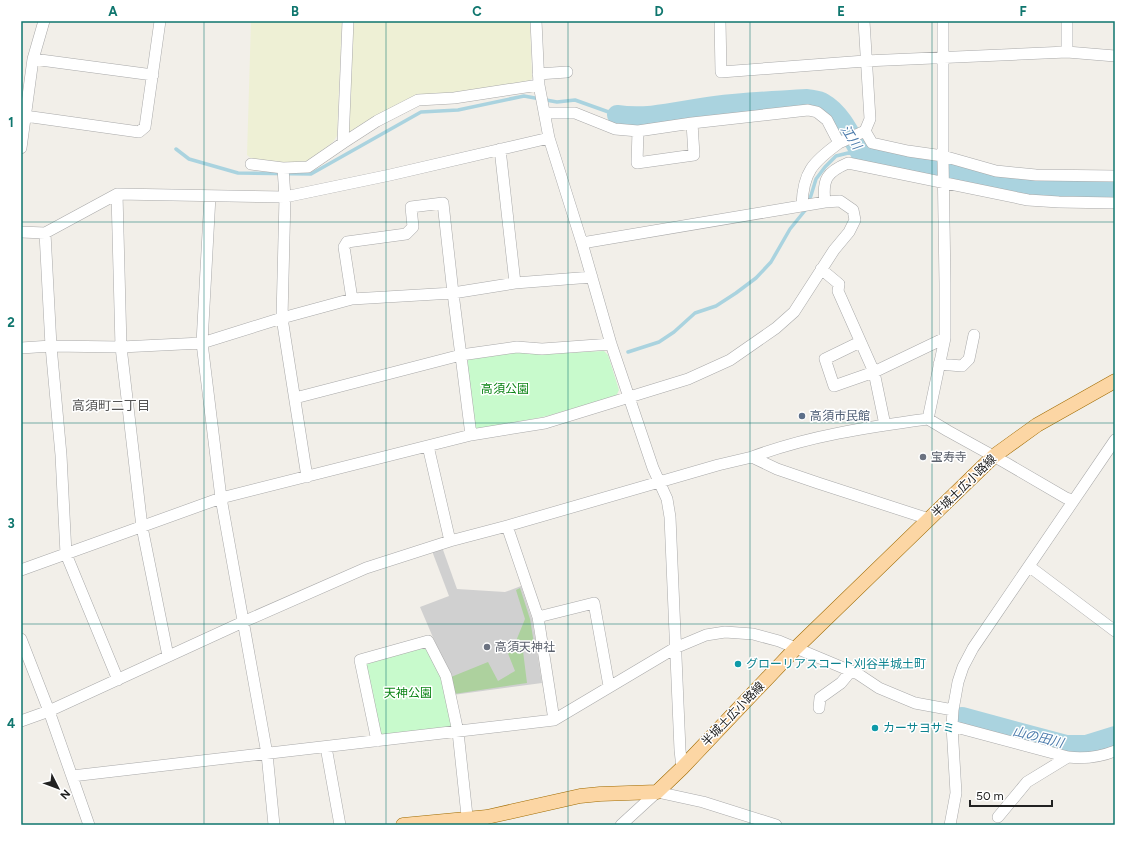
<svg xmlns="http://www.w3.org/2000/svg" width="1136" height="846" font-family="Figtree,'Noto Sans JP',sans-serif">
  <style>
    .religious { fill: #d0d0d0 }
    .farmland { fill: #eef0d5 }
    .forest { fill: #add19e }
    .park { fill: #c8facc }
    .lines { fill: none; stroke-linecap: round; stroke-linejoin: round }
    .stream { stroke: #aad3df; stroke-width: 3.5 }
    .river { stroke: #aad3df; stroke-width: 20 }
    .minor-casing { stroke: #a9a9a9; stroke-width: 12 }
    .major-casing { stroke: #a06b00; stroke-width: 15 }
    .minor { stroke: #fff; stroke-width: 11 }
    .major { stroke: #fcd6a4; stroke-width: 14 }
    .grid { fill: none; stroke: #0f766e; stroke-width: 1; stroke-opacity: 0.55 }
    .service-dot { fill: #5c6f8a; stroke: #fff; stroke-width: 1.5 }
    .worship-dot { fill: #6b7280; stroke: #fff; stroke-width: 1.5 }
    .culture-dot { fill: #0f9aa8; stroke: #fff; stroke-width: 1.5 }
    .labels { text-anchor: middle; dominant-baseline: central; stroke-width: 3; stroke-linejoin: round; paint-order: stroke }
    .park-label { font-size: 12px; fill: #0c8416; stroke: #fff }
    .service-label { font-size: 12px; fill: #4e5e75; stroke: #fff; text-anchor: start }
    .worship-label { font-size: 12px; fill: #5b616d; stroke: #fff; text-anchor: start }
    .street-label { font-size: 12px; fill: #222; stroke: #fff }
    .culture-label { font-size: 12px; fill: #0d838f; stroke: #fff; text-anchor: start }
    .water-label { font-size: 13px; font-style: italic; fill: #4a7aab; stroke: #fff }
    .neighbourhood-label { font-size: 13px; fill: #555; stroke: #fff }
    .neatline { fill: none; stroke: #0f766e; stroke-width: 1.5 }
    .grid-label { font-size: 13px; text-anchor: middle; font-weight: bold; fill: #0f766e }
  </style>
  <rect width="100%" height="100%" fill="#f2efe9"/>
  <path class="religious" d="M 442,547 L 457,589 L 505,592 L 521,586 L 532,619 L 542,683 L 453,695 L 449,675 L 420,607 L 449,596 L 432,551 Z"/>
  <path class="farmland" d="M 251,21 L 342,21 L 337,136 L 333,142 L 307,162 L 284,163 L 254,161 L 247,155 Z
    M 351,21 L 530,21 L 532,78 L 529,82 L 453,93 L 417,96 L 373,117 L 349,132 L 346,130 Z"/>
  <path class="forest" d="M 520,588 L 530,619 L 535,650 L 523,651 L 527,683 L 454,694 L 451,677 L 488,662 L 498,681 L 515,671 L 507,651 L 516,641 L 525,619 L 516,590 Z"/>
  <path class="park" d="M 604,351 L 608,355 L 619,390 L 616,396 L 547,416 L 479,430 L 475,427 L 466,362 L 471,358 L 518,352 L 543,354 Z
    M 425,645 L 442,677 L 453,728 L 380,736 L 365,663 Z"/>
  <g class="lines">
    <path class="stream" d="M 176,149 L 189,159 L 238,173 L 311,174 L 421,112 L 458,110 L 524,96 L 557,102 L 575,100 L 617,115
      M 809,202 L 816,179 L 825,167 L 836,156 L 848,153 L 861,154
      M 628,352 L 659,342 L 674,332 L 695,313 L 716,306 L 736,293 L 756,278 L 771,262 L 790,229 L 807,208"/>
    <path class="river" d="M 617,115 C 650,120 682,110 715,106 C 745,102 777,101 807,99 C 812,100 819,100 823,103 C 841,113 851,136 861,154 L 951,172 L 996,182 L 1038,188 L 1115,190
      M 962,717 L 1066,745 L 1086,745 L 1115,736"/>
    <g class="minor-casing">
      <path id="minor" d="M 536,21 L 539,85 L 549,138 L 582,243 L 611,344 L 653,468 L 667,499 L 670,517 L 680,750 L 682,768
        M 720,21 L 721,72 L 865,61 L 1067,52 L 1115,56
        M 864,21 L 870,119 L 865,131
        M 1067,52 L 1067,21
        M 33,59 L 153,75
        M 538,74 L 567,72
        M 545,113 L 575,113 L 615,129 L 638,131 L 692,123 L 808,110 L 817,112 L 827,120 L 839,143 L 865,131 L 872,143 L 908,151 L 943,156 L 996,171 L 1036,175 L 1115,176
        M 25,116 L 139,132 L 145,127 L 160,21
        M 638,131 L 637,163 L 694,155 L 692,123
        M 343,143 L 377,121 L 418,100 L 454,98 L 539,85
        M 21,148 L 33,59 L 44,21
        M 500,149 L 515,283
        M 251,164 L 283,168 L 308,167 L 343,143 L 348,21
        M 283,168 L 285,197 L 282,318 L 307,477
        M 117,194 L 121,347 L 142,527 L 168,656
        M 210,196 L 202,343 L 221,498 L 267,754 L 274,825
        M 802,205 C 803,172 813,162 839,143
        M 21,232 L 45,233 L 117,194 L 285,197 L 390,175 L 549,138
        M 45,233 L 51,346 L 61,455 L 66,554 L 118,680
        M 582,243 L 825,202 C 822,179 827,172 848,163 L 1028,200 L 1059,202 L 1115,203
        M 821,269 L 839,284 L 838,291 L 874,372 L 885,425
        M 352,299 L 344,247 L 347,242 L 406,234 L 413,227 L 411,207 L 443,203 L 453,293 L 471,435
        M 860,342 L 825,359 L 834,386 L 874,372 L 945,338
        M 21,348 L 51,346 L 121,347 L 202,343 L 282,318 L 352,299 L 453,293 L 515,283 L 592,277
        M 939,364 L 962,366 L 969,359 L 974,335
        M 295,398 L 461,355 L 517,347 L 542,349 L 611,344
        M 928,419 L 945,338 L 945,283 L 943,157 L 943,21
        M 428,446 L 450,541
        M 752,457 C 808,436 868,427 928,419 L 948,431 L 1006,463 L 1066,498 L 1073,500
        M 507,526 L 538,617 L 554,720
        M 1030,567 L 1115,631
        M 21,570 L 221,498 L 471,435 L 545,423 L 688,379 L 730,360 L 776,328 L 794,312 L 834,250 L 849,232 L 855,220 L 853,210 L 840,201 L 825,202
        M 538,617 L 594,603 L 609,686
        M 21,639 L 49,711 L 89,825
        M 819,708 L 820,698 L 841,683 L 851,671
        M 21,721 L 49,711 L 243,622 L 366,568 L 450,541 L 507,526 L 718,465 L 752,457 L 777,469 L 818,483 L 929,519
        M 952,726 L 1068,757 C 1085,759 1100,757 1115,751
        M 377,741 L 360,660 L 428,641 L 446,676 L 458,732 L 468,825
        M 326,747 L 340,825
        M 72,776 L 554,720 L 675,648 L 706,635 L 725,632 L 753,634 L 779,641 L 858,674 L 879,688 L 915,703 L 953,710
        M 998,817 L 1027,782 L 1068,757
        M 621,825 L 657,792 L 703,802 L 776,825
        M 950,825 L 956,793 L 952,726 L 953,710 L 958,682 L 963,667 L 973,648 L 1115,440"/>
    </g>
    <g class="major-casing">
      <path id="major" d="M 403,825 L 487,817 L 580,796 L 600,794 L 657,792 L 682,768 L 796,648 L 994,456 L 1037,425 L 1115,381"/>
    </g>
    <use href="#minor" class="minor"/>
    <use href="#major" class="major"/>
  </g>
  <path class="grid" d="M 204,21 L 204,825M 386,21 L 386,825M 568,21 L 568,825M 750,21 L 750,825M 932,21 L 932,825M 21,222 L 1115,222M 21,423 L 1115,423M 21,624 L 1115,624"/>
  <circle class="service-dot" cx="802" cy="416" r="4"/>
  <g class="worship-dot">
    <circle cx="923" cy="457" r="4"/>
    <circle cx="487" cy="647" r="4"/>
  </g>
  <g class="culture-dot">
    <circle cx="738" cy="664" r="4"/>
    <circle cx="875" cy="728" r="4"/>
  </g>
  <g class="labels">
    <g class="park-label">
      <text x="505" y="389">高須公園</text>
      <text x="408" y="693">天神公園</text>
    </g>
    <g class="service-label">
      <text x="810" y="416">高須市民館</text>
    </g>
    <g class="worship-label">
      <text x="931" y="457">宝寿寺</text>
      <text x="495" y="647">高須天神社</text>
    </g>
    <g class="street-label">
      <text transform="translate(964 486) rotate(-44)">半城土広小路線</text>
      <text transform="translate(733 714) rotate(-46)">半城土広小路線</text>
    </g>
    <g class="culture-label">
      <text x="746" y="664">グローリアスコート刈谷半城土町</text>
      <text x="883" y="728">カーサヨサミ</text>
    </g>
    <g class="water-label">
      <text transform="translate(851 137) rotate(57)">江川</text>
      <text transform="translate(1038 737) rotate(14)">山の田川</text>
    </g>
    <g class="neighbourhood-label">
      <text x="111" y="405">高須町二丁目</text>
    </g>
  </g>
  <rect width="1136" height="846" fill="none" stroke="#ffffff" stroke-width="44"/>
  <g transform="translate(58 788) rotate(132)" stroke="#ffffff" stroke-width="3" paint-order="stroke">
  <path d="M0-3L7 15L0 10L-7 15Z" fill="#222222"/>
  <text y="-6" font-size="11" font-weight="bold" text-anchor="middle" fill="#222222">N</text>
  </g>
  <path d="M970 800v6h82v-6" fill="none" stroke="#222222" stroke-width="2"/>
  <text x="976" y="800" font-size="12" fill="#222222" stroke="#ffffff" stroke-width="3" paint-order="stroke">50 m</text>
  <rect x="22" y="22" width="1092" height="802" class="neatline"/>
  <g class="grid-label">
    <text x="113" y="16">A</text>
    <text x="295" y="16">B</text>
    <text x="477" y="16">C</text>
    <text x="659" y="16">D</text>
    <text x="841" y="16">E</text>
    <text x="1023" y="16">F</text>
    <text x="11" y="127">1</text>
    <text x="11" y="327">2</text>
    <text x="11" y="528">3</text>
    <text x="11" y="728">4</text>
  </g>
</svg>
